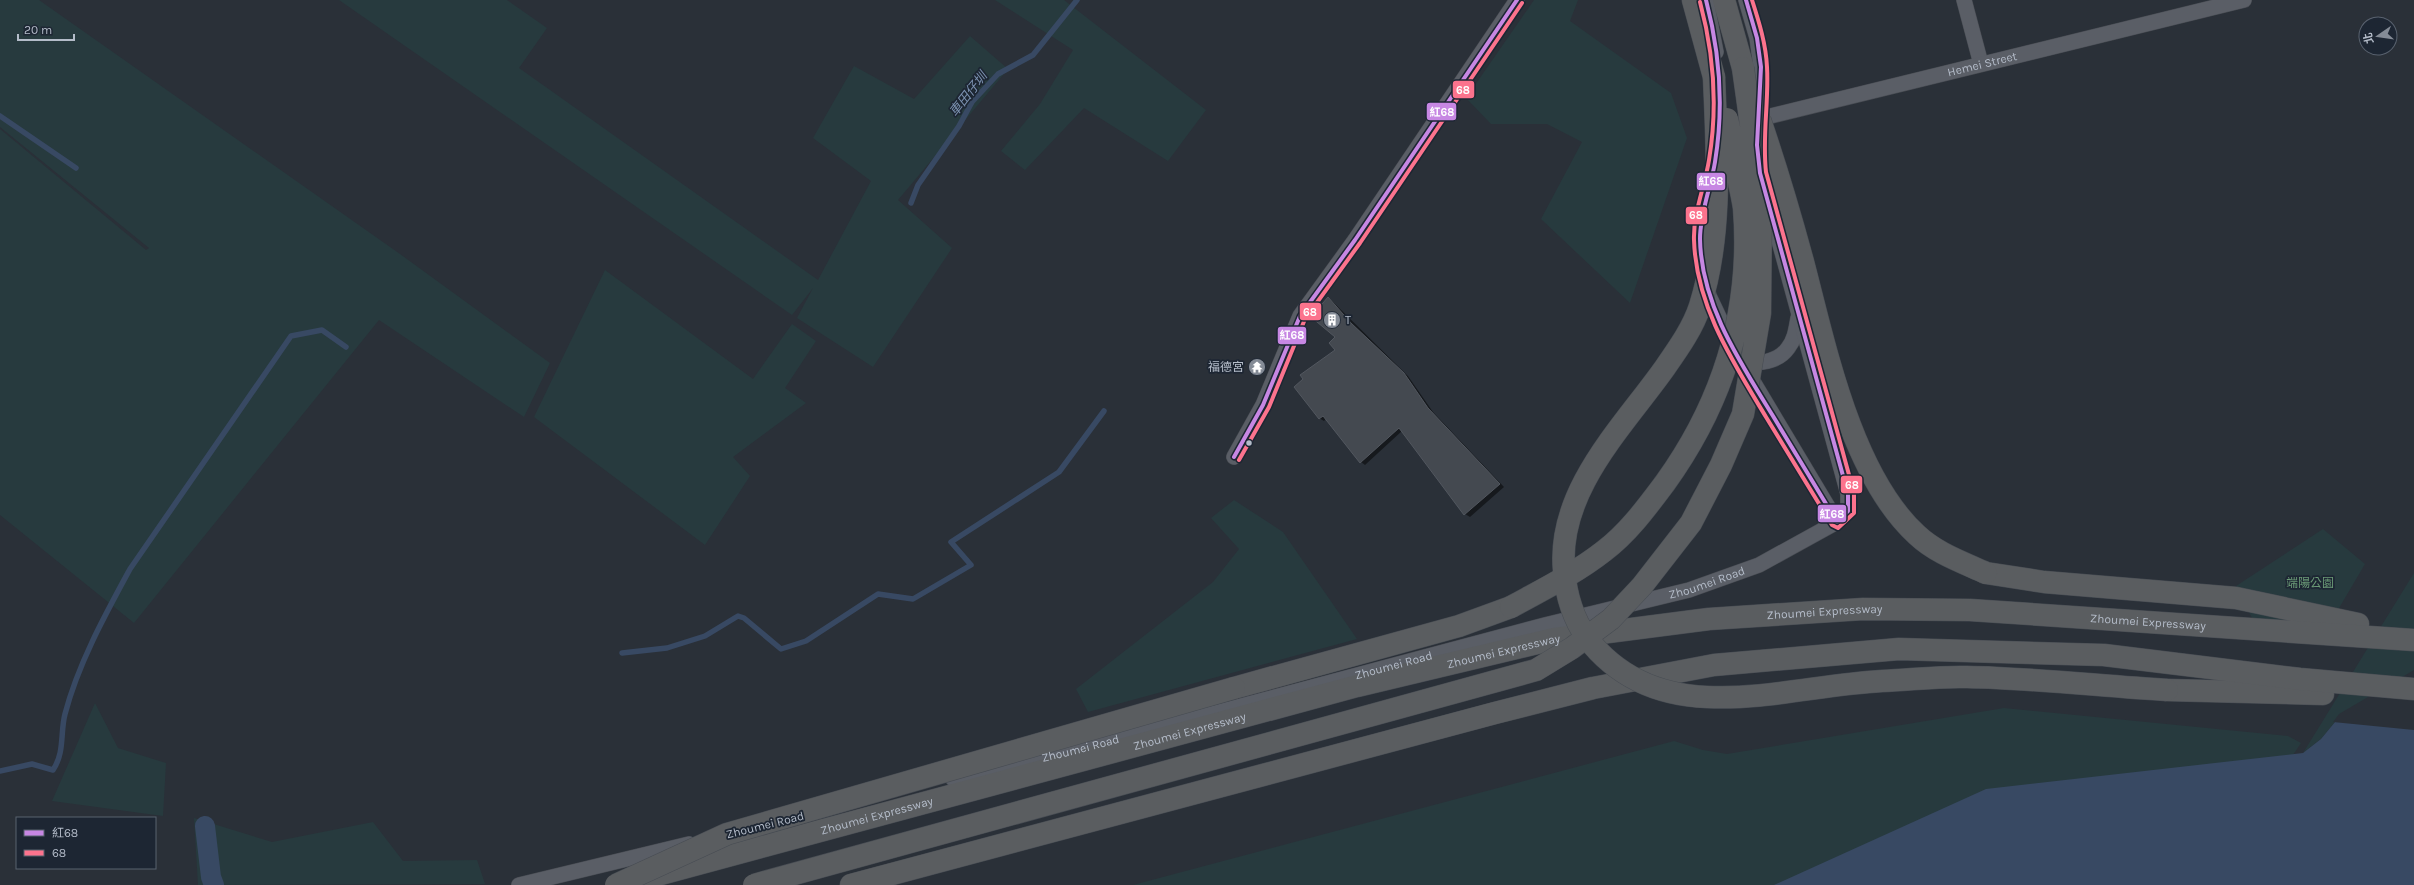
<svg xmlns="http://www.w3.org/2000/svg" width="2414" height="885" font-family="Karla,'Noto Sans TC',sans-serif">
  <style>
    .green { fill: #273a3e }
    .water { fill: #384963 }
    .pier { fill: #2a3038 }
    .shadow { fill: #0007 }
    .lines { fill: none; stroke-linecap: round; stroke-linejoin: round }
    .stream { stroke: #384963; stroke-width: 5.5 }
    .canal { stroke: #384963; stroke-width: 20 }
    .building { fill: #444950; stroke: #52575f }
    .street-casing { stroke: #484c53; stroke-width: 16 }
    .highway-casing { stroke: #474c53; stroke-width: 23 }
    .street { stroke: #5a5e66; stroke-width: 15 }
    .highway { stroke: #5a5d60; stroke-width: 22 }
    .highway-bridge-casing { stroke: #474c53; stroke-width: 23; stroke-linecap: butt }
    .highway-bridge { stroke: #5a5d60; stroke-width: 22 }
    .bus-1-casing { stroke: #1d2633; stroke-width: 7 }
    .bus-2-casing { stroke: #1d2633; stroke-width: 7 }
    .bus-1 { stroke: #c787e3; stroke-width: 4 }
    .bus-2 { stroke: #fc738d; stroke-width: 4 }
    .bus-dot { fill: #b4bcc9; stroke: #1d2633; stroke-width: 1.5 }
    .labels { text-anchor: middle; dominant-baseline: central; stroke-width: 3.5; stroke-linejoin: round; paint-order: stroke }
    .street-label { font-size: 12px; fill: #b4bcc9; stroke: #1d2633 }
    .poi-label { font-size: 12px; fill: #b4bcc9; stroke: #1d2633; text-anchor: start }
    .park-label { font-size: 12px; fill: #6b9a76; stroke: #1d2633 }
    .water-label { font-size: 13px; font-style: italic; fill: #7c92b1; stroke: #1d2633 }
    .line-badge { stroke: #1d2633; stroke-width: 1.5 }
    .badge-label { font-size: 11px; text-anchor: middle; font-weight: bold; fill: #fff }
  </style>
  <rect width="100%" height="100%" fill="#2a3038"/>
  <path class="green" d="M 0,0 L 39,0 L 400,254 L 550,363 L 524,417 L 379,320 L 134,623 L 0,515 L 0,129 L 146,250 L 149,248 L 0,127 Z
    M 339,0 L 507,0 L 547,28 L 519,68 L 818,280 L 871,181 L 813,138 L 854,66 L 914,99 L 970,36 L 1008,69 L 898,200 L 952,248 L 873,367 L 797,318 L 813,288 L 792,315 Z
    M 995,0 L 1064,0 L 1206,110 L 1168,161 L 1084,108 L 1025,170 L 1001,151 L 1040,104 L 1073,50 Z
    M 1534,0 L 1578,0 L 1570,21 L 1671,93 L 1687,138 L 1630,303 L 1541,219 L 1582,142 L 1547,124 L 1491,124 L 1466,98 Z
    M 605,270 L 753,379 L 792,324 L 816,341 L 785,388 L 806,403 L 733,457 L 750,476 L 705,545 L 534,417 Z
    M 1234,500 L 1283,532 L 1357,639 L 1088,712 L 1076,689 L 1213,582 L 1239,549 L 1211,518 Z
    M 2323,529 L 2365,564 L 2335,615 L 2261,636 L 2236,586 Z
    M 2414,573 L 2414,672 L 2340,716 L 2321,739 L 2303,753 Z
    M 95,703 L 118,748 L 166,763 L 163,816 L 52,801 Z
    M 2004,708 L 2288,736 L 2301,743 L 2287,764 L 1862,885 L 1133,885 L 1674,741 L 1703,750 L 1727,754 Z
    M 194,818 L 272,842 L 373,822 L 403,861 L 477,860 L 485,884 L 198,885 Z"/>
  <path class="water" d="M 2414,672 L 2414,885 L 1774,885 L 1986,789 L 2303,753 L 2321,739 L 2340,716 Z"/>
  <path class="pier" d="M 2414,670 L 2414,730 L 2333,722 L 2339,714 Z"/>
  <path class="shadow" d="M 1329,298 L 1408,376 L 1433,412 L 1504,487 L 1470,517 L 1465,514 L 1402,431 L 1365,465 L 1361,462 L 1326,419 L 1324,421 L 1319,418 L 1337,350 L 1337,337 Z"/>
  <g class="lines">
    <path class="stream" d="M 0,116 L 76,168
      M 911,203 L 918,185 L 959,126 L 972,102 L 998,74 L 1033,55 L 1077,0
      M 622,653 L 667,648 L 705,636 L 738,616 L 744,618 L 781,649 L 806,641 L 878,594 L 913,599 L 971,565 L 951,542 L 1059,472 L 1104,411
      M 0,771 L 32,764 L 53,770 C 65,752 60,733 65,714 C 78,664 105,615 130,569 L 291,336 L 322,330 L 346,347"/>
    <path class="canal" d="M 205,826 L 211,877 L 214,885"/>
  </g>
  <path class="building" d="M 1328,297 L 1351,323 L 1404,373 L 1428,408 L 1500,484 L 1464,515 L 1399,428 L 1360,463 L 1323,416 L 1319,419 L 1294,387 L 1303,379 L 1300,375 L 1335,350 L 1329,343 L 1335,337 L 1311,317 Z"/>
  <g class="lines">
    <g class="street-casing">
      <g id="street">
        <path d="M 1706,0 L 1716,52"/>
        <path d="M 1746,0 L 1757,38 L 1761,67 L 1757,124"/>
        <path d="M 1964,0 L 1981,64"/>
        <path id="s1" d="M 1750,121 L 2244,0"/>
        <path d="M 1710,185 L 1700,237 L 1702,267 L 1709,296 L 1736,353 L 1837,522"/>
        <path d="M 1743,358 C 1757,367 1779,361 1788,348 C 1795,339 1796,329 1798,318"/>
        <path d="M 1234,457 L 1263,405 L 1300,316 L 1355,240 L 1517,0"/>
        <path id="s2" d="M 953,779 L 1076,750 L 1545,625 L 1689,590 L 1759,565 L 1837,522 L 1848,511 L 1848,494 L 1767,197"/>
        <path d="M 519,885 L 689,844"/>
      </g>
    </g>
    <g class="highway-casing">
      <g id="highway">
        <path d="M 1693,0 L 1714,77"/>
        <path d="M 1724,0 L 1743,68"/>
        <path d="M 1986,573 L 2044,582 L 2236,598 L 2358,624"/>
        <path d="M 1234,688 L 1459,626 L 1511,607"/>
        <path d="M 2167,690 L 2323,694"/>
        <path id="s3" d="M 646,878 L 1357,686 L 1554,639 L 1709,619 L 1863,609 L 1970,610 L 2414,640"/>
        <path d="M 851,885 L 1495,713 L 1593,688 L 1714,665 L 1899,649 L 2104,655 L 2300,679 L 2414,689"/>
      </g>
    </g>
    <use href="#street" class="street"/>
    <use href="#highway" class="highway"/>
    <g class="highway-bridge-casing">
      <path id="highway-bridge" d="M 1714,77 C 1717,153 1723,233 1700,306 C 1693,328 1678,349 1664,369 C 1622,428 1557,491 1564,570 C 1566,595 1572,617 1587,638 C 1617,677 1658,695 1707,697 C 1765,700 1824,684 1882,681 C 1910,680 1939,676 1967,677 C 2033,678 2100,686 2167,690
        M 1760,120 C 1776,167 1790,214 1803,262 C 1825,346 1851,475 1917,535 C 1936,553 1962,562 1986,573
        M 1511,607 C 1542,590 1576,573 1604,551 C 1628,533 1647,507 1665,483 C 1724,401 1752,310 1744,208 C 1742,194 1738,180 1736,166 C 1733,150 1731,134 1727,119
        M 616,885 L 727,834 L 1234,688
        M 754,885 L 1536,670 L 1572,648 L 1611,619 L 1642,586 L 1691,523 L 1721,465 L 1743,414 L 1760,313 L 1761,197 L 1743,68"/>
    </g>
    <use href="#highway-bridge" class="highway-bridge"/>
    <g class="bus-1-casing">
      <path id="bus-1" d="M 1706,0 C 1720,53 1724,107 1715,162 C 1711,187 1700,213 1700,239 C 1701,304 1740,362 1773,416 C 1794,451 1816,487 1837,522 L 1848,511 L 1848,494 L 1760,173 L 1757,145 L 1761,67 L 1757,38 L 1746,0
        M 1234,457 L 1263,405 L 1300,316 L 1355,240 L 1517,0"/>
    </g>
    <g class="bus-2-casing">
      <path id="bus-2" d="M 1700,2 C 1714,54 1718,106 1709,160 C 1705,186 1693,213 1694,240 C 1696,306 1733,362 1766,417 C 1788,453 1810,489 1832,525 L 1838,528 L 1854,513 L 1854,493 L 1766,172 C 1762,136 1769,102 1767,67 C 1766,44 1759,22 1752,0
        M 1239,460 L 1269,407 L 1305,319 L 1360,243 L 1522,3"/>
    </g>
    <use href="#bus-1" class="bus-1"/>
    <use href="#bus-2" class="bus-2"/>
  </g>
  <defs>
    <g id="building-disc" transform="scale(0.9)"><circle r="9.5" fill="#848b96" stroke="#1d2633"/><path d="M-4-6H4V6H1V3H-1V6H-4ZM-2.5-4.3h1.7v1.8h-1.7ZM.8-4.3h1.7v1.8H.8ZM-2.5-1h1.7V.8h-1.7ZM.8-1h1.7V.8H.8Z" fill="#fff"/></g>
    <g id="temple-disc" transform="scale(0.9)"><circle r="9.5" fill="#848b96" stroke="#1d2633"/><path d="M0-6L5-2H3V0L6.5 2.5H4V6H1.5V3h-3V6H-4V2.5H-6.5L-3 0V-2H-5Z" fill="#fff"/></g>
  </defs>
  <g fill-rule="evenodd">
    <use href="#building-disc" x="1332" y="320"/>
    <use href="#temple-disc" x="1257" y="367"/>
  </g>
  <circle class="bus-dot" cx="1249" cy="443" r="3.5"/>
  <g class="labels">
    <g class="street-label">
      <text stroke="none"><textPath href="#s1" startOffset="239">Hemei Street</textPath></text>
      <text stroke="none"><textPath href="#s2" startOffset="779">Zhoumei Road</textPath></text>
      <text stroke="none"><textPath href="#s3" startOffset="1211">Zhoumei Expressway</textPath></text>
      <text stroke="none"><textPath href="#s3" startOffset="1535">Zhoumei Expressway</textPath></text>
      <text stroke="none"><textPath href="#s3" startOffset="887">Zhoumei Expressway</textPath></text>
      <text stroke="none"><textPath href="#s2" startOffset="455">Zhoumei Road</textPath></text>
      <text stroke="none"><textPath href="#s3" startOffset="563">Zhoumei Expressway</textPath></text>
      <text stroke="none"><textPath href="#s2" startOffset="131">Zhoumei Road</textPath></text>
      <text stroke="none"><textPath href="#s3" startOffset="239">Zhoumei Expressway</textPath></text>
      <text transform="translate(765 825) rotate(-14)">Zhoumei Road</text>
    </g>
    <g class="poi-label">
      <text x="1345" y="320">T</text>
      <text x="1244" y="367" text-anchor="end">福德宮</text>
    </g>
    <g class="park-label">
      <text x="2310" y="583">端陽公園</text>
    </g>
    <g class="water-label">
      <text transform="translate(968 94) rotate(-52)">車田仔圳</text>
    </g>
  </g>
  <g class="line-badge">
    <rect x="1452" y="80" width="23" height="19" rx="4" fill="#fc738d"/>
    <rect x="1426" y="102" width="31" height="19" rx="4" fill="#c787e3"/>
    <rect x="1696" y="172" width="30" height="19" rx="4" fill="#c787e3"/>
    <rect x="1685" y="206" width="23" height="19" rx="4" fill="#fc738d"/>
    <rect x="1299" y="302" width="23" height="19" rx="4" fill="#fc738d"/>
    <rect x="1277" y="326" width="30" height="19" rx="4" fill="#c787e3"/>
    <rect x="1840" y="475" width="23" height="19" rx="4" fill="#fc738d"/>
    <rect x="1817" y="504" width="30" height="19" rx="4" fill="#c787e3"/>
  </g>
  <g class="badge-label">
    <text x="1463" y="94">68</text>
    <text x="1442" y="116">紅68</text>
    <text x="1711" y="185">紅68</text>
    <text x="1696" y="219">68</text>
    <text x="1310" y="316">68</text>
    <text x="1292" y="339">紅68</text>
    <text x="1852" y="489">68</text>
    <text x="1832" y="518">紅68</text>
  </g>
  <rect x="16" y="817" width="140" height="52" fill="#1d2633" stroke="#59626f"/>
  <rect x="24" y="830" width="20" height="6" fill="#c787e3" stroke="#59626f"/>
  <text x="52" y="837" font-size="12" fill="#b4bcc9">紅68</text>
  <rect x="24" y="850" width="20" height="6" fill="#fc738d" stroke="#59626f"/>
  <text x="52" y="857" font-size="12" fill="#b4bcc9">68</text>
  <g transform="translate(2378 36) rotate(257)"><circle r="19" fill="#1d2633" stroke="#59626f"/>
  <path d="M0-3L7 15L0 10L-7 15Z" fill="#848b96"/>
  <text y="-6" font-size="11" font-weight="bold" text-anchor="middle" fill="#b4bcc9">北</text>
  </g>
  <path d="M18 34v6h56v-6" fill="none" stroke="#b4bcc9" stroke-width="2"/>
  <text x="24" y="34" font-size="12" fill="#b4bcc9" stroke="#1d2633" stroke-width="3" paint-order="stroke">20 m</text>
</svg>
